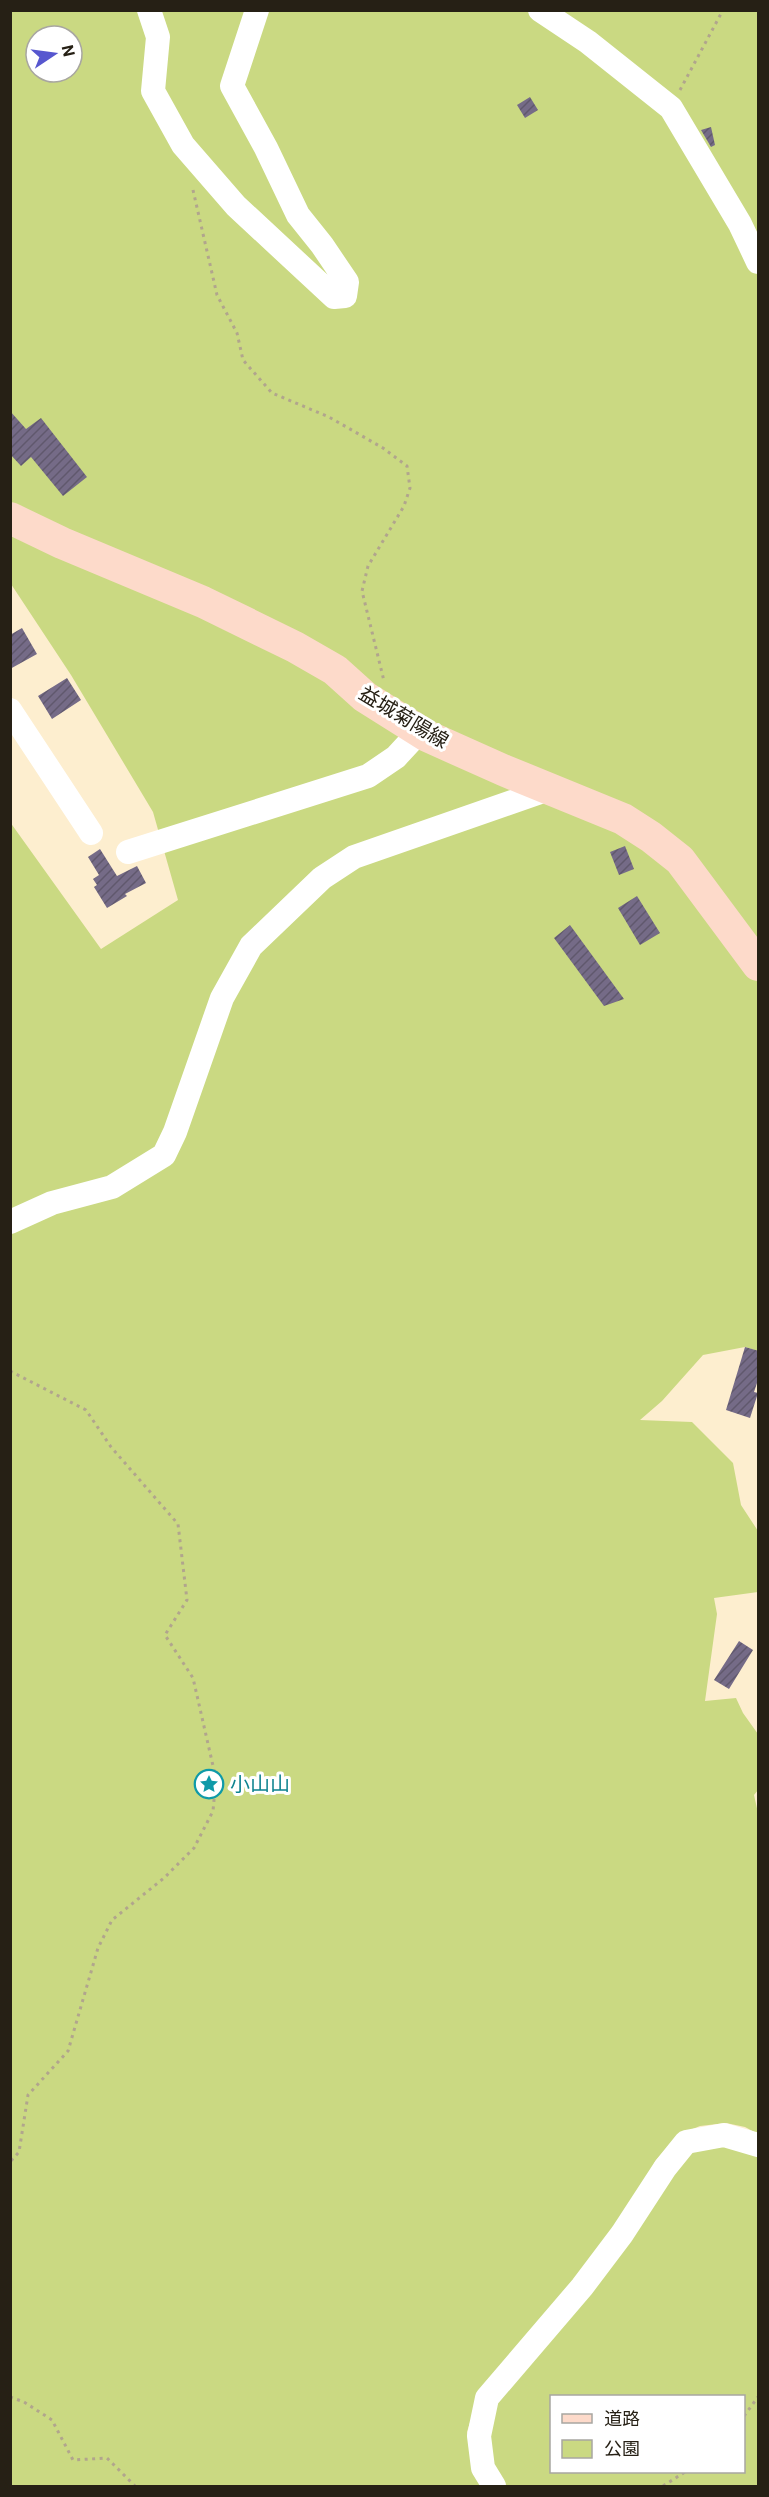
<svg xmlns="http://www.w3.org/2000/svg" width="769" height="2497" font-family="Roboto,'Noto Sans JP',sans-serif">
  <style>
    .park { fill: #cad982; fill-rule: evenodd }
    .building { fill: url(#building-hatch) }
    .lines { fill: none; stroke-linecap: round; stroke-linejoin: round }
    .path { stroke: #b1a58d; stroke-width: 3; stroke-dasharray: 3 4.5; stroke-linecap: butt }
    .minor { stroke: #fff; stroke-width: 24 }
    .major { stroke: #fddaca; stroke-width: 32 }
    .labels { text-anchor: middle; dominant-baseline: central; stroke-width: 6; stroke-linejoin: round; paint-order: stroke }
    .street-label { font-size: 20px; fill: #262015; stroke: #fff }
    .culture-label { font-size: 20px; fill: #0d838f; stroke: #fff; text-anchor: start }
  </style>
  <defs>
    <pattern id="building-hatch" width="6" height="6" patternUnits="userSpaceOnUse" patternTransform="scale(1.5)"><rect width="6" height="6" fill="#756b87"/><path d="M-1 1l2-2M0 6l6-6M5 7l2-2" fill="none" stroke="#60586d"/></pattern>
  </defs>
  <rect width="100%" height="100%" fill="#fdeecf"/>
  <path class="park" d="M 11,11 L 758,11 L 758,1351 L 745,1347 L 703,1355 L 662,1401 L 640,1420 L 692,1422 L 733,1463 L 741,1505 L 758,1531 L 758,1592 L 714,1598 L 717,1614 L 705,1701 L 736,1698 L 743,1713 L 758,1734 L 758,1790 L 754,1795 L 758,1813 L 758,2134 L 745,2127 L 726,2123 L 700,2126 L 678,2135 L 656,2160 L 619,2226 L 479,2394 L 467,2432 L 472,2470 L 481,2486 L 11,2486 L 10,822 L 101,949 L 178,900 L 153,812 L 71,675 L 11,584 ZM 36,36 L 72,36 L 72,72 L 36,72 Z
    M 721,2143 L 755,2154 L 758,2158 L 758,2486 L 500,2486 L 489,2466 L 492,2409 L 694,2148 ZM 552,2396 L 744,2396 L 744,2472 L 552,2472 Z"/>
  <path class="building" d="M 530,97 L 538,110 L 525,118 L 517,105 Z
    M 711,127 L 715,145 L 711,147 L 701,130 Z
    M 10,411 L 26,429 L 41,418 L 87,477 L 63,496 L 31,457 L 21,466 L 10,454 Z
    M 22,628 L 37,654 L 10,669 L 10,635 Z
    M 67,678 L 81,700 L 52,719 L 38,696 Z
    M 625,846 L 634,869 L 619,875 L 610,852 Z
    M 100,849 L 117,876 L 137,866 L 146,883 L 125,894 L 127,896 L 107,908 L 94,887 L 97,885 L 93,879 L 99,875 L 88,857 Z
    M 637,896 L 660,933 L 640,945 L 618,908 Z
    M 570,925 L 624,999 L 604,1006 L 554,938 Z
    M 745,1347 L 759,1351 L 759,1377 L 754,1392 L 758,1393 L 750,1418 L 726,1410 Z
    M 739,1641 L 753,1650 L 729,1689 L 714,1680 Z"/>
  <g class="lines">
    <path class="path" d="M 680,90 L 723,10
      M 193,190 L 217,295 L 237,333 L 243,360 L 272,393 L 329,417 L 383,448 L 407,466 L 410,488 L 404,506 L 368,566 L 362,591 L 384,681
      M 10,1371 L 86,1410 L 111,1447 L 178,1524 L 187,1600 L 165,1635 L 193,1678 L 216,1779 L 213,1811 L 194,1848 L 164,1878 L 112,1920 L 98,1948 L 68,2051 L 28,2095 L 19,2152 L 10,2162
      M 10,2397 L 24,2402 L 52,2420 L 73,2460 L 107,2458 L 135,2486
      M 744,2416 L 758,2397
      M 663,2486 L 685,2472"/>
    <path class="minor" d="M 149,10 L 158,37 L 153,91 L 183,145 L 236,206 L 334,297 L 345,296 L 347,282 L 322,245 L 298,215 L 266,148 L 232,86 L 257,10
      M 540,10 L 588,42 L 671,108 L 740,224 L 758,262
      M 10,710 L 91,833
      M 128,852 L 368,776 L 396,757 L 420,731
      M 10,1222 L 52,1203 L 112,1187 L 164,1155 L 175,1132 L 222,998 L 251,946 L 322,878 L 354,857 L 552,788
      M 494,2486 L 483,2468 L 479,2436 L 487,2398 L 582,2287 L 622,2234 L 665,2168 L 686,2142 L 724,2135 L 758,2145"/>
    <path class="major" d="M 10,518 L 62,543 L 203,602 L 295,647 L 335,670 L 365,697 L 427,736 L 503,770 L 623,819 L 651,837 L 680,860 L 758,965"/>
  </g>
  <defs>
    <g id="sight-ring" transform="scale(1.5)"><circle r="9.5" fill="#fff" stroke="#0f9aa8" stroke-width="1.5"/><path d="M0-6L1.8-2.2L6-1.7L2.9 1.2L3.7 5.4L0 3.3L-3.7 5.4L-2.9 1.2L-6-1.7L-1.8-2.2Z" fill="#0f9aa8"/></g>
  </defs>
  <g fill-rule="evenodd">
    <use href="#sight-ring" x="209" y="1784"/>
  </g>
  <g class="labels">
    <g class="street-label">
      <text transform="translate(404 717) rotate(31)">益城菊陽線</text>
    </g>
    <g class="culture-label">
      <text x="230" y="1784">小山山</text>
    </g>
  </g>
  <rect width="769" height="2497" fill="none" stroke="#262015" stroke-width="24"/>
  <rect x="550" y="2395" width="195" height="78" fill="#ffffff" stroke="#a8a6a1" stroke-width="1.5"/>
  <rect x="562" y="2414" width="30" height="9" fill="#fddaca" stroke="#a8a6a1" stroke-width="1.5"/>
  <text x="604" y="2425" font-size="18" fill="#262015">道路</text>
  <rect x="562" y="2440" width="30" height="18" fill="#cad982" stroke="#a8a6a1" stroke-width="1.5"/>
  <text x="604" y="2455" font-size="18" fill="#262015">公園</text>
  <g transform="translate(54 54) rotate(77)"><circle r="28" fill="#ffffff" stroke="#a8a6a1" stroke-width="1.5"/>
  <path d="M0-4.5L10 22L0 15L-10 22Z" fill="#5757cf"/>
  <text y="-9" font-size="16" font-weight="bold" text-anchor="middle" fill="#262015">N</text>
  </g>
</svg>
